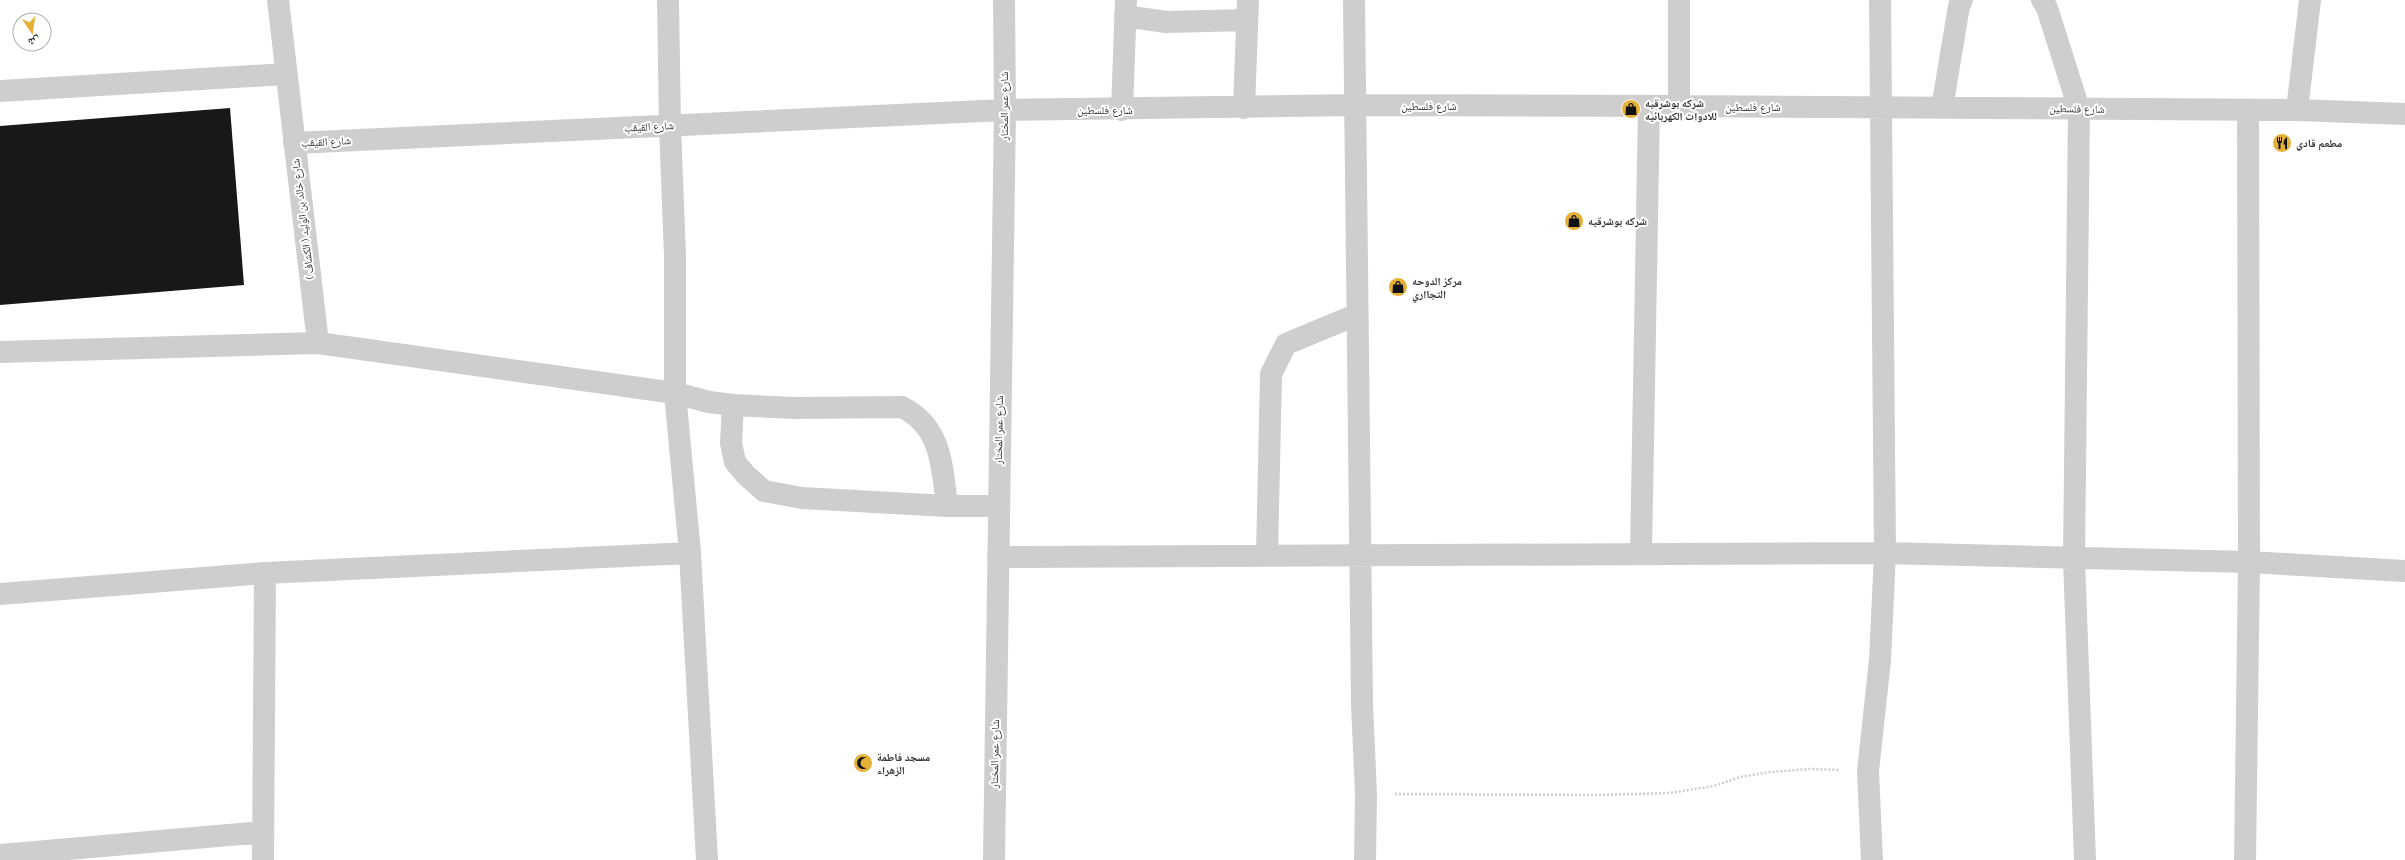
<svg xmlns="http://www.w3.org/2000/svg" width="2405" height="860" font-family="Raleway,'Noto Naskh Arabic',sans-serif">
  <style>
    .building { fill: #181818 }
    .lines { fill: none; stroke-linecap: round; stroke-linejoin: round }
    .path { stroke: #cecece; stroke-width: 2.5; stroke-dasharray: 2 2; stroke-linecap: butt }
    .minor { stroke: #cecece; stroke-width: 22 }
    .labels { text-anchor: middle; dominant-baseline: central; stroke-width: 4; stroke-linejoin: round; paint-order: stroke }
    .poi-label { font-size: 11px; font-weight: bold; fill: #313131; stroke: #fff; text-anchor: start }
    .street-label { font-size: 11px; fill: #313131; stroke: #fff }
  </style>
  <rect width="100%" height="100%" fill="#fff"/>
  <path class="building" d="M 230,108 L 244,285 L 0,305 L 0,126 Z"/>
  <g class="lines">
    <path class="path" d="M 1395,794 L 1597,795 L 1670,793 L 1714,786 L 1740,777 L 1770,772 L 1810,769 L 1839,770"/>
    <path class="minor" d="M 278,0 L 318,343
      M 668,0 L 670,126 L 675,256 L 675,393 L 690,553 L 707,860
      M 1354,0 L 1362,705 L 1366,794 L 1365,860
      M 2042,0 L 2047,8 L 2079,109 L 2074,559 L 2085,860
      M 1125,16 L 1166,22 L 1247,20
      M 0,91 L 286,74
      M 1679,106 L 1679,0
      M 1244,108 L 1248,0
      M 1942,108 L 1959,6 L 1962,0
      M 1122,110 L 1126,0
      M 2297,110 L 2310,0
      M 294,143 L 1005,110 L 1353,105 L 1679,106 L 2297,110 L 2405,114
      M 0,352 L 318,343 L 675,393 L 709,402 L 733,405 L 731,443 L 735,462 L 746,475 L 764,491 L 802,498 L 947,506 L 997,506
      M 733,405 L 795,408 L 902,407 C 942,427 942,467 947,506
      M 1641,554 L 1649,107
      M 1267,556 L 1271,374 L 1286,344 L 1356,315
      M 998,557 L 1885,553 L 2249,562 L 2405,571
      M 0,594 L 265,573 L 690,553
      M 0,855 L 263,832
      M 263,860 L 265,573
      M 994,860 L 1005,110 L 1004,0
      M 1872,860 L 1868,771 L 1880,660 L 1885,553 L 1880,0
      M 2245,860 L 2249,562 L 2248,111"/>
  </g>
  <defs>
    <g id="shop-disc" transform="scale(1)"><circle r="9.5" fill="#e4b037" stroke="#fff"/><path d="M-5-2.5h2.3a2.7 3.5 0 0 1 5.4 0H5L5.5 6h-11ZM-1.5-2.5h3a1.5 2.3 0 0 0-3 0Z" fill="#111"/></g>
    <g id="restaurant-disc" transform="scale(1)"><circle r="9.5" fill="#e4b037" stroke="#fff"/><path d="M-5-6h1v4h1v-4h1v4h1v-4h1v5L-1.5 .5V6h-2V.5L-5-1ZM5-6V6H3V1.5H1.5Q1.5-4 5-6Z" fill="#111"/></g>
    <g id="mosque-disc" transform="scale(1)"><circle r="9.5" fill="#e4b037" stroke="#fff"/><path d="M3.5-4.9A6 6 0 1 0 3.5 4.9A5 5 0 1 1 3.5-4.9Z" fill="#111"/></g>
  </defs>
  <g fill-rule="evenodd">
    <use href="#shop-disc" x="1631" y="109"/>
    <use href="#restaurant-disc" x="2282" y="143"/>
    <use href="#shop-disc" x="1574" y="221"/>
    <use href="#shop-disc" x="1398" y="287"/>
    <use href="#mosque-disc" x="863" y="763"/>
  </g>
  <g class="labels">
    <g class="poi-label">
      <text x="1645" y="103">شركه بوشرقيه<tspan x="1645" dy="13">للادوات الكهربائيه</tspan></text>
      <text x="2296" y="143">مطعم قادي</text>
      <text x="1588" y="221">شركه بوشرقيه</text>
      <text x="1412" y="281">مركز الدوحه<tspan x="1412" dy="13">التجااري</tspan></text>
      <text x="877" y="757">مسجد فاطمة<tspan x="877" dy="13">الزهراء</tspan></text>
    </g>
    <g class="street-label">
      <text transform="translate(1004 106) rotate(-90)">شارع عمر المختار</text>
      <text x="1429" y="106">شارع فلسطين</text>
      <text x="1753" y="107">شارع فلسطين</text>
      <text transform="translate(2077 109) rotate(1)">شارع فلسطين</text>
      <text x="1105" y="110">شارع فلسطين</text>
      <text transform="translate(649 127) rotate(-3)">شارع القيقب</text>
      <text transform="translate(326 142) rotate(-3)">شارع القيقب</text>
      <text transform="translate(303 219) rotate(-97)">شارع خالد بن الوليد ( الكشاف )</text>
      <text transform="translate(999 430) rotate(-89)">شارع عمر المختار</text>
      <text transform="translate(995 754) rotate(-89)">شارع عمر المختار</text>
    </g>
  </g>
  <g transform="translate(32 32) rotate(167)"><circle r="19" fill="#ffffff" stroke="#adadad"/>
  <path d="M0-3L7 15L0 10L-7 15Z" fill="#e4b037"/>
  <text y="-6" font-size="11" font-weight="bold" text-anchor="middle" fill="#313131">ش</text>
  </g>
</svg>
